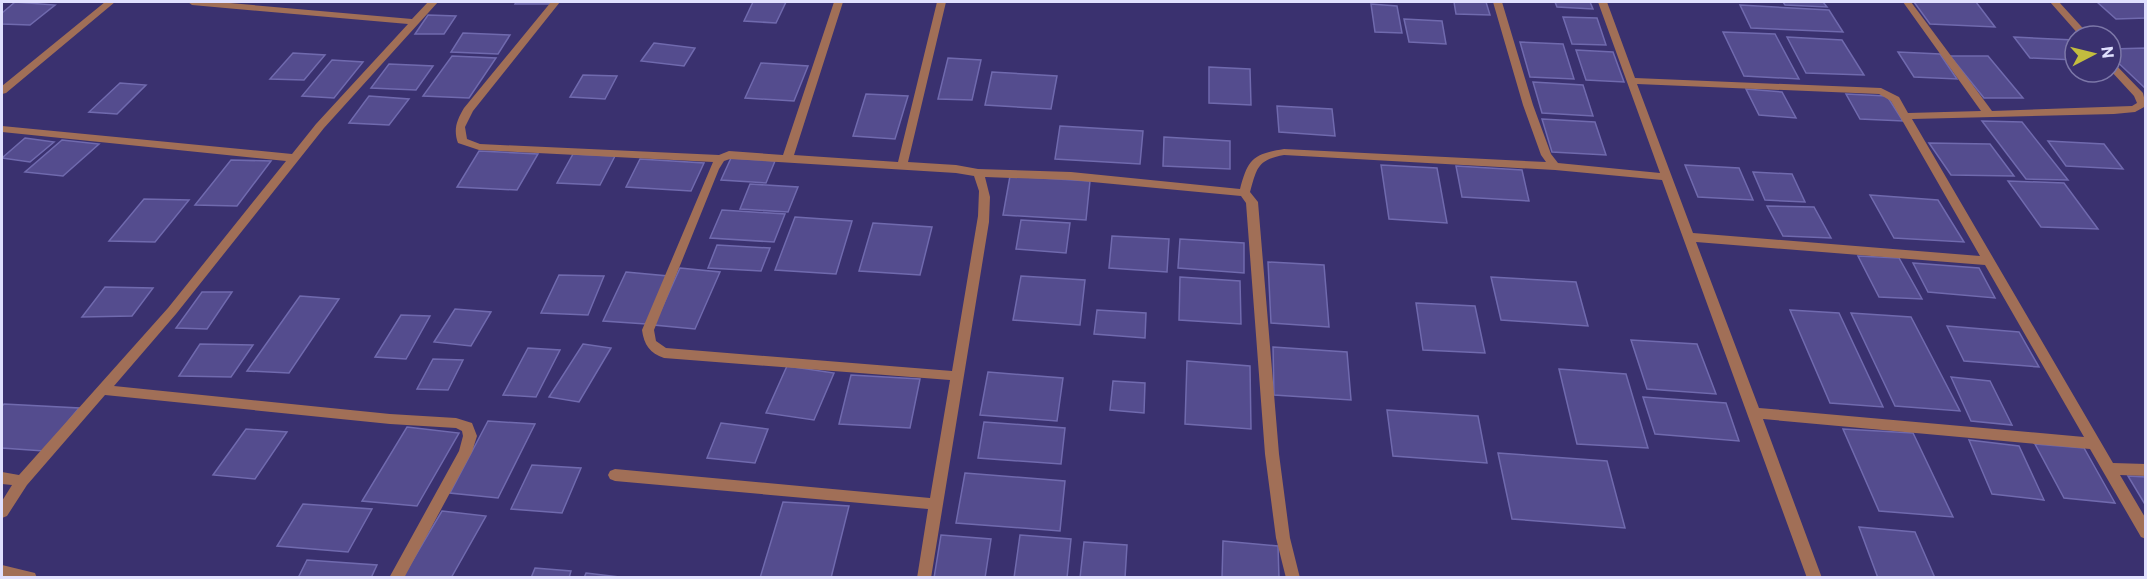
<svg xmlns="http://www.w3.org/2000/svg" width="2147" height="579" font-family="Commissioner,sans-serif">
  <style>
    .building { fill: #544c8e; stroke: #706aae; stroke-width: 1.5 }
    .lines { fill: none; stroke-linecap: round; stroke-linejoin: round }
    .minor { fill: #a16f57; fill-rule: evenodd }
  </style>
  <rect width="100%" height="100%" fill="#3a316f"/>
  <path class="building" d="M 15,2 L 55,5 L 30,25 L 2,24 L 2,13 Z
    M 516,2 L 550,2 L 549,4 L 515,4 Z
    M 753,2 L 786,2 L 776,23 L 744,21 Z
    M 1454,2 L 1486,2 L 1490,15 L 1456,14 Z
    M 1555,2 L 1590,2 L 1593,9 L 1557,7 Z
    M 1783,2 L 1823,2 L 1827,7 L 1785,5 Z
    M 1914,2 L 1976,2 L 1995,27 L 1930,24 Z
    M 2097,2 L 2146,2 L 2146,18 L 2116,19 Z
    M 1371,4 L 1397,6 L 1402,33 L 1375,32 Z
    M 1740,5 L 1829,10 L 1843,32 L 1751,28 Z
    M 428,15 L 456,16 L 444,34 L 415,34 Z
    M 1563,17 L 1597,18 L 1606,45 L 1572,44 Z
    M 1404,19 L 1442,21 L 1446,44 L 1409,42 Z
    M 1723,32 L 1775,34 L 1799,79 L 1744,76 Z
    M 463,33 L 510,35 L 498,54 L 451,52 Z
    M 1787,37 L 1842,40 L 1864,75 L 1806,73 Z
    M 2014,37 L 2074,40 L 2075,60 L 2030,58 Z
    M 1520,42 L 1563,44 L 1574,79 L 1530,77 Z
    M 654,43 L 695,48 L 684,66 L 641,61 Z
    M 2146,48 L 2146,89 L 2111,56 L 2111,49 Z
    M 1576,50 L 1613,52 L 1624,82 L 1586,80 Z
    M 1898,52 L 1940,54 L 1957,79 L 1914,77 Z
    M 293,53 L 325,55 L 304,80 L 270,79 Z
    M 452,56 L 496,58 L 469,98 L 423,96 Z
    M 1950,56 L 1988,56 L 2023,98 L 1984,98 Z
    M 948,58 L 981,60 L 972,100 L 938,99 Z
    M 332,60 L 363,62 L 334,98 L 302,96 Z
    M 761,63 L 808,66 L 794,101 L 745,98 Z
    M 389,64 L 433,66 L 416,90 L 371,88 Z
    M 1209,67 L 1250,69 L 1251,105 L 1209,103 Z
    M 992,72 L 1057,76 L 1051,109 L 985,105 Z
    M 583,75 L 617,76 L 605,99 L 570,97 Z
    M 1533,82 L 1583,85 L 1593,116 L 1542,113 Z
    M 120,83 L 146,85 L 117,114 L 89,112 Z
    M 1746,89 L 1782,92 L 1796,118 L 1759,115 Z
    M 866,94 L 908,96 L 895,139 L 853,136 Z
    M 1846,94 L 1887,96 L 1903,121 L 1860,119 Z
    M 369,96 L 409,99 L 389,125 L 349,123 Z
    M 1277,106 L 1332,109 L 1335,136 L 1279,132 Z
    M 1542,119 L 1595,122 L 1606,155 L 1552,152 Z
    M 1982,121 L 2022,122 L 2068,180 L 2026,179 Z
    M 1060,126 L 1143,131 L 1140,164 L 1055,159 Z
    M 1164,137 L 1230,141 L 1230,169 L 1163,166 Z
    M 25,138 L 54,142 L 30,162 L 2,158 Z
    M 62,140 L 99,144 L 63,176 L 25,172 Z
    M 2048,141 L 2104,144 L 2123,169 L 2066,166 Z
    M 1929,143 L 1990,144 L 2014,176 L 1951,175 Z
    M 479,151 L 538,154 L 517,190 L 457,187 Z
    M 573,154 L 615,156 L 600,185 L 557,183 Z
    M 731,158 L 775,161 L 766,183 L 721,180 Z
    M 640,159 L 704,163 L 691,191 L 626,187 Z
    M 231,160 L 271,161 L 237,206 L 195,205 Z
    M 1381,165 L 1437,168 L 1447,223 L 1389,219 Z
    M 1685,165 L 1739,168 L 1753,200 L 1698,197 Z
    M 1456,166 L 1522,170 L 1529,201 L 1462,197 Z
    M 1753,172 L 1792,174 L 1805,202 L 1765,200 Z
    M 1010,176 L 1090,181 L 1086,220 L 1003,215 Z
    M 2008,181 L 2064,183 L 2098,229 L 2041,227 Z
    M 750,184 L 798,187 L 788,212 L 740,209 Z
    M 1870,195 L 1938,200 L 1964,242 L 1894,238 Z
    M 144,199 L 189,200 L 155,242 L 109,241 Z
    M 1767,206 L 1814,207 L 1831,238 L 1783,236 Z
    M 722,210 L 785,214 L 774,242 L 710,238 Z
    M 795,217 L 852,221 L 836,274 L 775,270 Z
    M 1021,220 L 1070,223 L 1066,253 L 1016,249 Z
    M 873,223 L 932,227 L 920,275 L 859,271 Z
    M 1112,236 L 1169,239 L 1167,272 L 1109,268 Z
    M 1180,239 L 1244,243 L 1244,273 L 1178,268 Z
    M 717,245 L 770,248 L 761,271 L 708,268 Z
    M 1858,256 L 1899,258 L 1922,299 L 1879,297 Z
    M 1268,262 L 1324,265 L 1329,327 L 1271,323 Z
    M 1913,263 L 1979,268 L 1995,298 L 1928,292 Z
    M 680,268 L 720,272 L 695,329 L 654,325 Z
    M 626,272 L 668,276 L 646,324 L 603,321 Z
    M 559,275 L 604,276 L 588,315 L 541,313 Z
    M 1021,276 L 1085,280 L 1080,325 L 1013,320 Z
    M 1180,277 L 1240,281 L 1241,324 L 1179,320 Z
    M 1491,277 L 1576,282 L 1588,326 L 1501,320 Z
    M 105,287 L 153,288 L 132,316 L 82,317 Z
    M 202,292 L 232,292 L 207,329 L 176,328 Z
    M 300,296 L 339,299 L 289,373 L 247,371 Z
    M 1416,303 L 1475,306 L 1485,353 L 1423,350 Z
    M 455,309 L 491,312 L 471,346 L 434,342 Z
    M 1097,310 L 1146,313 L 1145,338 L 1094,334 Z
    M 1790,310 L 1839,313 L 1883,407 L 1830,403 Z
    M 1851,313 L 1911,317 L 1960,411 L 1895,406 Z
    M 401,315 L 430,316 L 406,359 L 375,357 Z
    M 1947,326 L 2019,332 L 2039,367 L 1964,361 Z
    M 1631,340 L 1697,344 L 1716,394 L 1647,389 Z
    M 200,344 L 253,345 L 231,377 L 179,376 Z
    M 583,344 L 611,348 L 579,402 L 549,397 Z
    M 1273,347 L 1347,352 L 1351,400 L 1274,395 Z
    M 528,348 L 560,350 L 536,397 L 503,395 Z
    M 433,359 L 463,360 L 448,390 L 417,389 Z
    M 1187,361 L 1250,366 L 1251,429 L 1185,424 Z
    M 787,366 L 834,373 L 814,420 L 766,413 Z
    M 1559,369 L 1626,374 L 1648,448 L 1577,444 Z
    M 988,372 L 1063,378 L 1057,421 L 980,415 Z
    M 851,375 L 920,379 L 910,428 L 839,424 Z
    M 1951,377 L 1990,381 L 2012,425 L 1971,421 Z
    M 1113,381 L 1145,383 L 1144,413 L 1110,410 Z
    M 1643,397 L 1726,403 L 1739,441 L 1655,434 Z
    M 4,404 L 79,408 L 44,451 L 2,448 L 2,406 Z
    M 1387,410 L 1478,416 L 1487,463 L 1393,456 Z
    M 488,421 L 535,424 L 498,498 L 450,493 Z
    M 984,422 L 1065,428 L 1061,464 L 978,458 Z
    M 721,423 L 768,429 L 755,463 L 707,458 Z
    M 407,427 L 459,433 L 417,506 L 362,501 Z
    M 246,429 L 287,432 L 255,479 L 213,475 Z
    M 1843,429 L 1913,433 L 1953,517 L 1879,511 Z
    M 1969,440 L 2019,446 L 2044,500 L 1992,494 Z
    M 2035,444 L 2084,448 L 2115,503 L 2064,498 Z
    M 1498,453 L 1607,461 L 1625,528 L 1512,519 Z
    M 532,465 L 581,468 L 562,513 L 511,509 Z
    M 965,473 L 1065,481 L 1060,531 L 956,523 Z
    M 2128,476 L 2146,477 L 2146,506 Z
    M 783,502 L 849,506 L 831,578 L 760,578 Z
    M 303,504 L 372,509 L 348,552 L 277,546 Z
    M 442,511 L 486,516 L 451,578 L 402,578 Z
    M 1859,527 L 1915,532 L 1935,578 L 1878,578 Z
    M 941,535 L 991,539 L 985,578 L 934,578 Z
    M 1020,535 L 1071,539 L 1067,578 L 1014,578 Z
    M 1223,541 L 1278,546 L 1279,578 L 1222,578 Z
    M 1084,542 L 1127,545 L 1125,578 L 1080,578 Z
    M 307,560 L 377,565 L 371,578 L 298,578 Z
    M 535,568 L 571,571 L 569,578 L 531,578 Z
    M 586,573 L 628,578 L 584,578 Z"/>
  <g class="lines">
    <path class="minor" d="M 105,2 L 115,2 L 6,93 L 2,94 L 2,86 Z
      M 188,2 L 218,2 L 412,19 L 428,2 L 438,2 L 324,128 L 176,314 L 114,386 L 390,414 L 456,418 L 472,423 L 477,436 L 472,452 L 404,578 L 389,578 L 459,451 L 463,436 L 462,431 L 456,428 L 390,424 L 105,395 L 27,485 L 7,516 L 2,518 L 2,501 L 12,485 L 2,484 L 2,472 L 19,475 L 168,308 L 286,161 L 2,132 L 2,126 L 292,154 L 316,124 L 408,24 L 192,5 Z
      M 551,2 L 560,2 L 473,111 L 465,127 L 467,139 L 480,144 L 719,155 L 729,151 L 783,155 L 834,2 L 843,2 L 794,155 L 898,162 L 937,2 L 946,2 L 908,162 L 956,165 L 978,169 L 1071,172 L 1240,189 C 1248,159 1253,154 1284,149 L 1546,162 L 1541,155 L 1523,105 L 1493,2 L 1502,2 L 1533,105 L 1551,154 L 1558,163 L 1660,173 L 1598,2 L 1607,2 L 1635,78 L 1881,88 L 1899,97 L 1908,113 L 1981,111 L 1903,2 L 1911,2 L 1992,111 L 2132,106 L 2137,103 L 2134,96 L 2111,71 L 2111,62 L 2114,63 L 2143,93 L 2146,106 L 2135,112 L 2114,114 L 1912,119 L 2113,463 L 2146,464 L 2146,476 L 2120,475 L 2146,519 L 2146,539 L 2141,537 L 2090,449 L 1763,419 L 1822,578 L 1807,578 L 1662,180 L 1555,170 L 1284,155 C 1257,160 1257,168 1250,192 L 1258,202 L 1279,454 L 1290,538 L 1300,578 L 1286,578 L 1276,538 L 1265,454 L 1246,203 L 1241,196 L 1071,180 L 985,177 L 990,197 L 989,222 L 931,578 L 917,578 L 928,509 L 615,481 L 610,479 L 608,475 L 610,471 L 615,469 L 930,498 L 950,380 L 664,358 C 650,353 644,345 642,330 L 713,162 L 479,150 L 458,143 C 453,129 457,120 464,108 ZM 1637,84 L 1879,94 L 1891,101 L 1980,256 L 1693,233 ZM 730,159 L 956,173 L 974,176 L 979,191 L 978,216 L 952,371 L 666,348 L 656,341 L 654,330 L 719,169 L 724,161 ZM 1696,242 L 1985,265 L 2084,437 L 1759,408 Z
      M 2050,2 L 2059,2 L 2090,36 L 2080,36 Z
      M 2,565 L 35,573 L 37,578 L 2,578 Z"/>
  </g>
  <rect width="2147" height="579" fill="none" stroke="#e0e0fe" stroke-width="6"/>
  <g transform="translate(2093 54) rotate(83)"><circle r="28" fill="#3a316f" stroke="#7c77a8" stroke-width="1.5"/>
  <path d="M0-4.5L10 22L0 15L-10 22Z" fill="#c3bd3e"/>
  <text y="-9" font-size="16" font-weight="bold" text-anchor="middle" fill="#e0e0fe">N</text>
  </g>
</svg>
